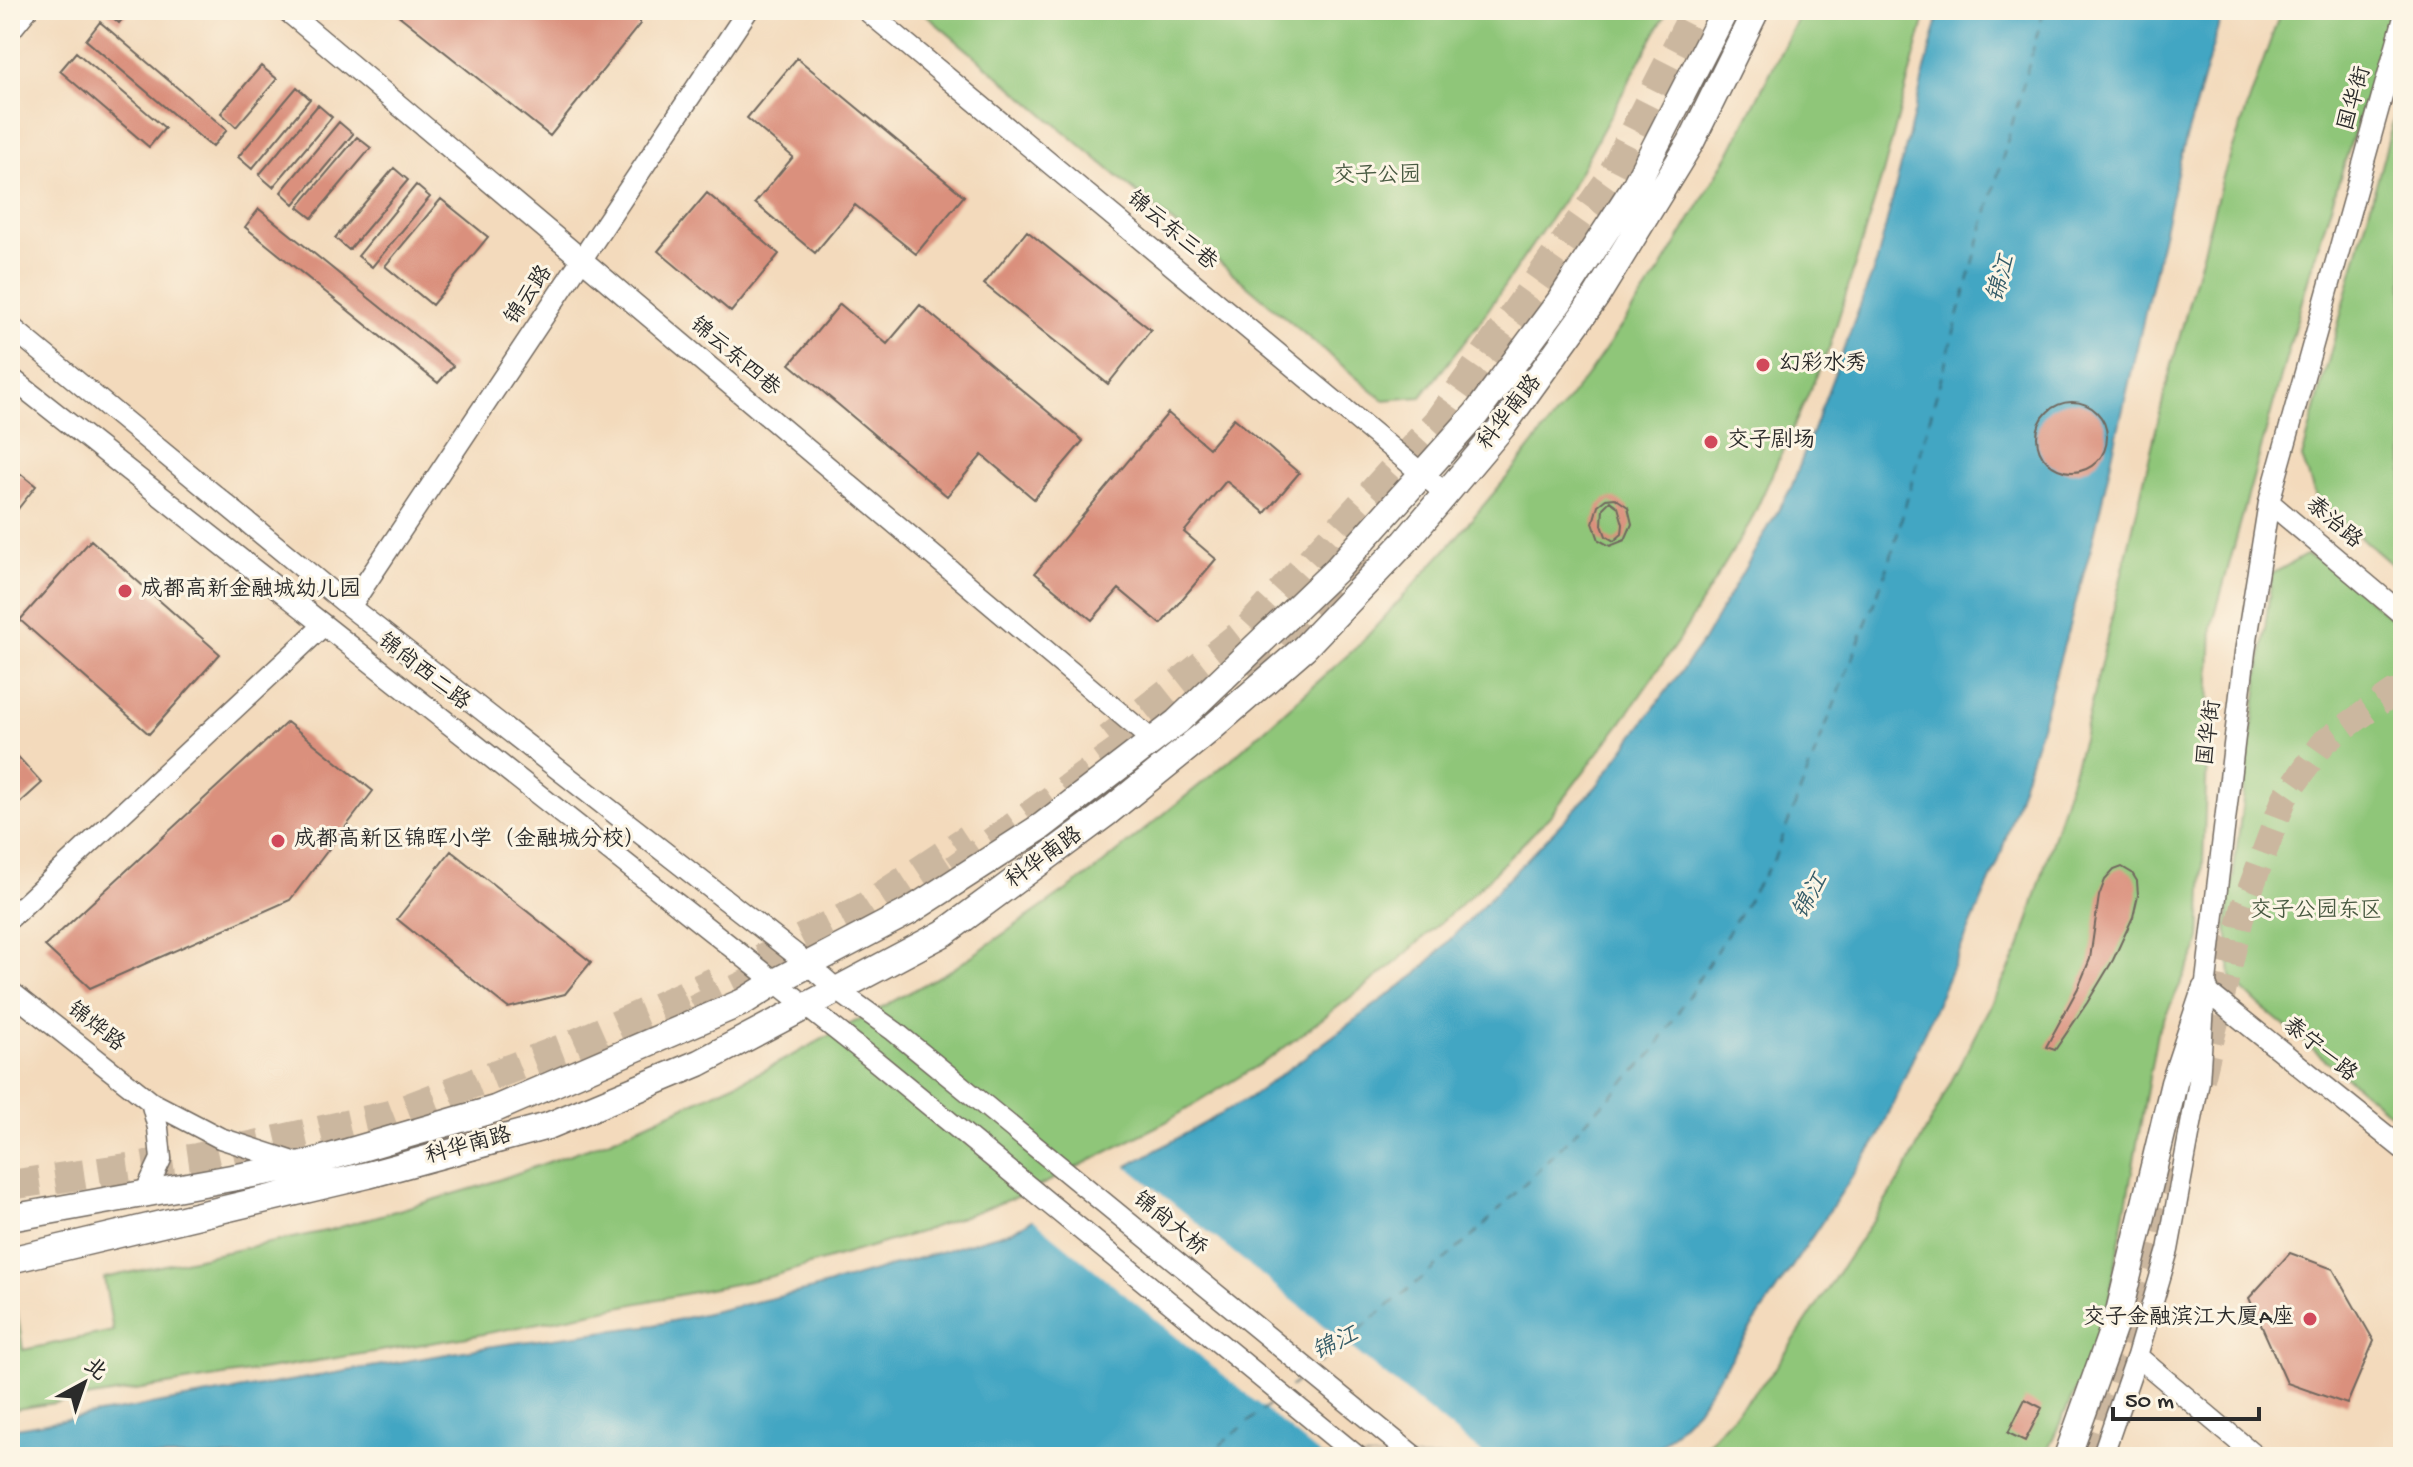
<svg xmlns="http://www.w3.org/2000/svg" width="2413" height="1467" font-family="'Gochi Hand','LXGW WenKai TC',sans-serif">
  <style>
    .green { fill: #8fc679; stroke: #5d7852; stroke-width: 2 }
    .water { fill: #43a6c3; stroke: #376877; stroke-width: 2 }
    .pier { fill: #f3dabc }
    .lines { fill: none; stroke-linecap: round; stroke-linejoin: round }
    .ferry { stroke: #355c68; stroke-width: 2; stroke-dasharray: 10 8; stroke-linecap: butt }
    .building { fill: #da907d; fill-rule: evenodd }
    .major-tunnel { stroke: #cbb79f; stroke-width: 26; stroke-dasharray: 26 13; stroke-linecap: butt }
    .highway-tunnel { stroke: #cbb79f; stroke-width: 30; stroke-dasharray: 30 15; stroke-linecap: butt }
    .minor-casing { stroke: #71685e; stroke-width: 23 }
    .major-casing { stroke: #71685e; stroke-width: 29 }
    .minor { stroke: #fff; stroke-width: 20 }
    .major { stroke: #fff; stroke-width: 26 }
    .poi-dot { fill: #d1495b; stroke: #fcf5e5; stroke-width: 3 }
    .labels { text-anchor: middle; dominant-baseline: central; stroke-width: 6; stroke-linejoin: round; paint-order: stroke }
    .street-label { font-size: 22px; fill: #2b2b2b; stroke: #fcf5e5 }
    .park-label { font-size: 22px; fill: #495a42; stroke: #fcf5e5 }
    .poi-label { font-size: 22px; fill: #2b2b2b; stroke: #fcf5e5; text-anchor: start }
    .water-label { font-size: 24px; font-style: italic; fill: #355c68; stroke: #fcf5e5 }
  </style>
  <rect width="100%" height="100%" fill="#fcf5e5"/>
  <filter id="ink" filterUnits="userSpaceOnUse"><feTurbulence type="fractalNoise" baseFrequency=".0125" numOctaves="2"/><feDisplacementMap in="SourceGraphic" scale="16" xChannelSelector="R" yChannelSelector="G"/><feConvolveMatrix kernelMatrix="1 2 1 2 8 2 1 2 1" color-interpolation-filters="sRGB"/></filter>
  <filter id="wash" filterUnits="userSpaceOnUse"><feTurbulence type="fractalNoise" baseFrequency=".006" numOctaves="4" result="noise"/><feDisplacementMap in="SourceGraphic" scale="32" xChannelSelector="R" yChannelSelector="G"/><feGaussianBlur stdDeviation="1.8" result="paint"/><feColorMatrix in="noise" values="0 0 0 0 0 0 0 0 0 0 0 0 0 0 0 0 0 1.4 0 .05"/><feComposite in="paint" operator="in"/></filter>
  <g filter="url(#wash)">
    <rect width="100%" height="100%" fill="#f3dabc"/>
    <path class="green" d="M 920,10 L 1668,10 L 1569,191 L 1477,326 L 1421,397 L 1383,400 Z
      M 1802,10 L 1927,10 L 1883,173 L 1830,346 L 1751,521 L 1678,641 L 1621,723 L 1549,817 L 1480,887 L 1393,965 L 1273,1056 L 1166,1122 L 1022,1195 L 920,1232 L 769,1277 L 468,1337 L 10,1410 L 10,1313 L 17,1311 L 23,1350 L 113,1331 L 104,1278 L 330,1230 L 481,1186 L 610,1140 L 765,1070 L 953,969 L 1094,871 L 1229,761 L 1359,645 L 1450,545 L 1514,469 L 1586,377 L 1661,269 L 1729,154 Z
      M 2281,10 L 2393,10 L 2310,272 L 2212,626 L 2200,943 L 2157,1033 L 2103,1333 L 2044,1457 L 1695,1457 L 1773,1372 L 1904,1173 L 2020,948 L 2083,739 L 2166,387 L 2222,180 Z
      M 2403,85 L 2403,574 L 2317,500 L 2302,458 Z
      M 2306,555 L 2324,562 L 2403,628 L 2403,1124 L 2258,1004 L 2231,978 L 2227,924 L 2272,574 Z"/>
    <path class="water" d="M 1940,10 L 2223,10 L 2180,160 L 2092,544 L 2044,716 L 1998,863 L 1878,1138 L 1697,1409 L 1649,1457 L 10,1457 L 10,1429 L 499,1345 L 654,1325 L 813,1289 L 1012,1231 L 1249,1098 L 1417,974 L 1596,787 L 1703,641 L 1791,488 L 1877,261 Z"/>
    <path class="pier" d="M 1123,1163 L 1486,1457 L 1323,1457 L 1029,1216 Z"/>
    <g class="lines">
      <path class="ferry" d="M 1318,1364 L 1473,1236 L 1652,1054 L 1774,859 L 1889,564 L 2044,10
        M 1290,1387 L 1304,1376
        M 1206,1457 L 1276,1399"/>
    </g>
    <g id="blocks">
      <path class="building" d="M 104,10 L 130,10 L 119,23 Z
        M 392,10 L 640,10 L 640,24 L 550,136 Z
        M 100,22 L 227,130 L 212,147 L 86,40 Z
        M 76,52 L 165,128 L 149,147 L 60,71 Z
        M 797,58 L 964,196 L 916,254 L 855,205 L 815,253 L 755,203 L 793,157 L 747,118 Z
        M 261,66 L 277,79 L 236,127 L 221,113 Z
        M 297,87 L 310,99 L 252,169 L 238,157 Z
        M 318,105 L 332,117 L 273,187 L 259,175 Z
        M 339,122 L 353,134 L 294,204 L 281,192 Z
        M 357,137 L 371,148 L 312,218 L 298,207 Z
        M 394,168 L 408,180 L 349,250 L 335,238 Z
        M 416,185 L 430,197 L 372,267 L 358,256 Z
        M 707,193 L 779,254 L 731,312 L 658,251 Z
        M 441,199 L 488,237 L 432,305 L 385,266 Z
        M 259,209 L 453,366 L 438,383 L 245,227 Z
        M 1027,231 L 1151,330 L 1108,384 L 984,284 Z
        M 840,304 L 887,344 L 920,305 L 1083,441 L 1034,499 L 982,455 L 947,496 L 790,364 Z
        M2037 437a35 35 0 1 1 70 0a35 35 0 1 1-70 0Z
        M 1168,413 L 1209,448 L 1234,418 L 1299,473 L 1265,513 L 1226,481 L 1184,532 L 1216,559 L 1161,624 L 1119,589 L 1092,620 L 1035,573 Z
        M 21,474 L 36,486 L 10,519 L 10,487 Z
        M 1615,498 L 1628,507 L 1632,524 L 1625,540 L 1610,546 L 1599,540 L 1593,523 L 1598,505 L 1606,499 ZM 1610,501 L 1618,507 L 1623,524 L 1622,534 L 1614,541 L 1606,536 L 1602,525 L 1603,508 Z
        M 91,540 L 220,654 L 149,734 L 20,620 Z
        M 287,722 L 373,791 L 290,900 L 90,988 L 45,946 Z
        M 10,748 L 42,783 L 10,812 Z
        M 451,851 L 591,962 L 565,994 L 508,1008 L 397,919 Z
        M 2122,867 L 2132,873 L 2137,881 L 2138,895 L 2133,917 L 2113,960 L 2087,1003 L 2055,1050 L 2046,1047 L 2078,988 L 2090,959 L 2099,896 L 2105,880 L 2114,870 Z
        M 2290,1253 L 2333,1269 L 2374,1341 L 2347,1404 L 2287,1383 L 2249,1298 Z
        M 2025,1399 L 2042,1408 L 2025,1441 L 2008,1433 Z"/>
    </g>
  </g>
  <g filter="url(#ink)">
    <use href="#blocks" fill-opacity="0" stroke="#71685e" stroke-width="2"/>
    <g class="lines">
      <path class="major-tunnel" d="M 2202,1079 L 2244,906 L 2285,797 L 2324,742 L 2393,693 L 2403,693
        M 2090,1457 L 2102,1424 L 2178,1163"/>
      <path class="highway-tunnel" d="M 1559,331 L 1633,212
        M 1254,679 L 1372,559
        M 1109,739 L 1248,629 L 1439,420 L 1609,181 L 1696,10
        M 955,869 L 1124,748
        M 761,959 L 862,909 L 968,839
        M 695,1010 L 778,969
        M 10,1185 L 197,1158 L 390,1115 L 572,1045 L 714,982"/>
      <g class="minor-casing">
        <path id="minor" d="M 286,10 L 1153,741
          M 866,10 L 1445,493
          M 10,31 L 27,10
          M 10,326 L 350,607 L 808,964 L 837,990 L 894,1031 L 1415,1457
          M 10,377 L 873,1059 L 1358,1457
          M 2269,502 L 2403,615
          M 350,607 L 748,10
          M 10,918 L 324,625
          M 2205,990 L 2403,1149
          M 10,991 L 151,1102 L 220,1138 L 303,1165
          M 145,1193 L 161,1159 L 158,1128 L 151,1102
          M 2137,1356 L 2257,1457
          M 2102,1457 L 2137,1356 L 2168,1250 L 2199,1081 L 2205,990 L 2245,652 L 2269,502 L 2403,21"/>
      </g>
      <g class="major-casing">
        <path id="major" d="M 10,1218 L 303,1165 L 495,1109 L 743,1002 L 775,982 L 910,911 L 1042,826 L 1177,722 L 1336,570 L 1476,414 L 1560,301 L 1635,186 L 1725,10
          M 10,1260 L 368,1175 L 548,1126 L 699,1063 L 944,933 L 1108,812 L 1207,732 L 1304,648 L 1405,542 L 1503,426 L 1596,297 L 1691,142 L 1756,10
          M 2067,1457 L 2119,1312 L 2174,1083 L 2205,990"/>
      </g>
      <use href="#minor" class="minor"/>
      <use href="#major" class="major"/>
    </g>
  </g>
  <g class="poi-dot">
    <circle cx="1763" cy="365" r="8"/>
    <circle cx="1711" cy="442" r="8"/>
    <circle cx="125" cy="591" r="8"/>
    <circle cx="278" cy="841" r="8"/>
    <circle cx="2310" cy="1319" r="8"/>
  </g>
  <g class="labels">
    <g class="street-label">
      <text transform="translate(2356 99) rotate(-74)">国华街</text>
      <text transform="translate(1171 232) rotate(40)">锦云东三巷</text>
      <text transform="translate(530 296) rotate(-56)">锦云路</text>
      <text transform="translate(734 358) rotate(40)">锦云东四巷</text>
      <text transform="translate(1511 413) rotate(-52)">科华南路</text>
      <text transform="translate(2333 524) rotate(40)">泰治路</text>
      <text transform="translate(423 673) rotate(38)">锦尚西二路</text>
      <text transform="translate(2211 733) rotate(-83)">国华街</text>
      <text transform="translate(1045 859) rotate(-36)">科华南路</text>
      <text transform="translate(95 1028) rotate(38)">锦烨路</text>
      <text transform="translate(2319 1051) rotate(39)">泰宁一路</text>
      <text transform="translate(469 1147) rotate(-15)">科华南路</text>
      <text transform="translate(1169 1225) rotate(39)">锦尚大桥</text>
    </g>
    <g class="park-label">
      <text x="1377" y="177">交子公园</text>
      <text x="2316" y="912">交子公园东区</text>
    </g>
    <g class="poi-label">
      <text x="1779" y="365">幻彩水秀</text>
      <text x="1727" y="442">交子剧场</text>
      <text x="141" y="591">成都高新金融城幼儿园</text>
      <text x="294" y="841">成都高新区锦晖小学（金融城分校）</text>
      <text x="2294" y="1319" text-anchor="end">交子金融滨江大厦A座</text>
    </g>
    <g class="water-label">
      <text transform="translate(2003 279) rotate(-74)">锦江</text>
      <text transform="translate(1812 897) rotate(-61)">锦江</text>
      <text transform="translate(1336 1345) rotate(-26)">锦江</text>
    </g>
  </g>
  <rect width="2413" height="1467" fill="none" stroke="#fcf5e5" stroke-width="40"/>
  <g transform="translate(84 1383) rotate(40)" stroke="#fcf5e5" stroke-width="6" paint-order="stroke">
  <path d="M0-6L14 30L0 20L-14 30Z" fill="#2b2b2b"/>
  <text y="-12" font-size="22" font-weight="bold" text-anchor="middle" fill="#2b2b2b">北</text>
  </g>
  <path d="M2113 1407v12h146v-12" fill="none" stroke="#2b2b2b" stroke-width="4"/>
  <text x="2125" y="1407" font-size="24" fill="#2b2b2b" stroke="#fcf5e5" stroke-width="6" paint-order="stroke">50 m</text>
</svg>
